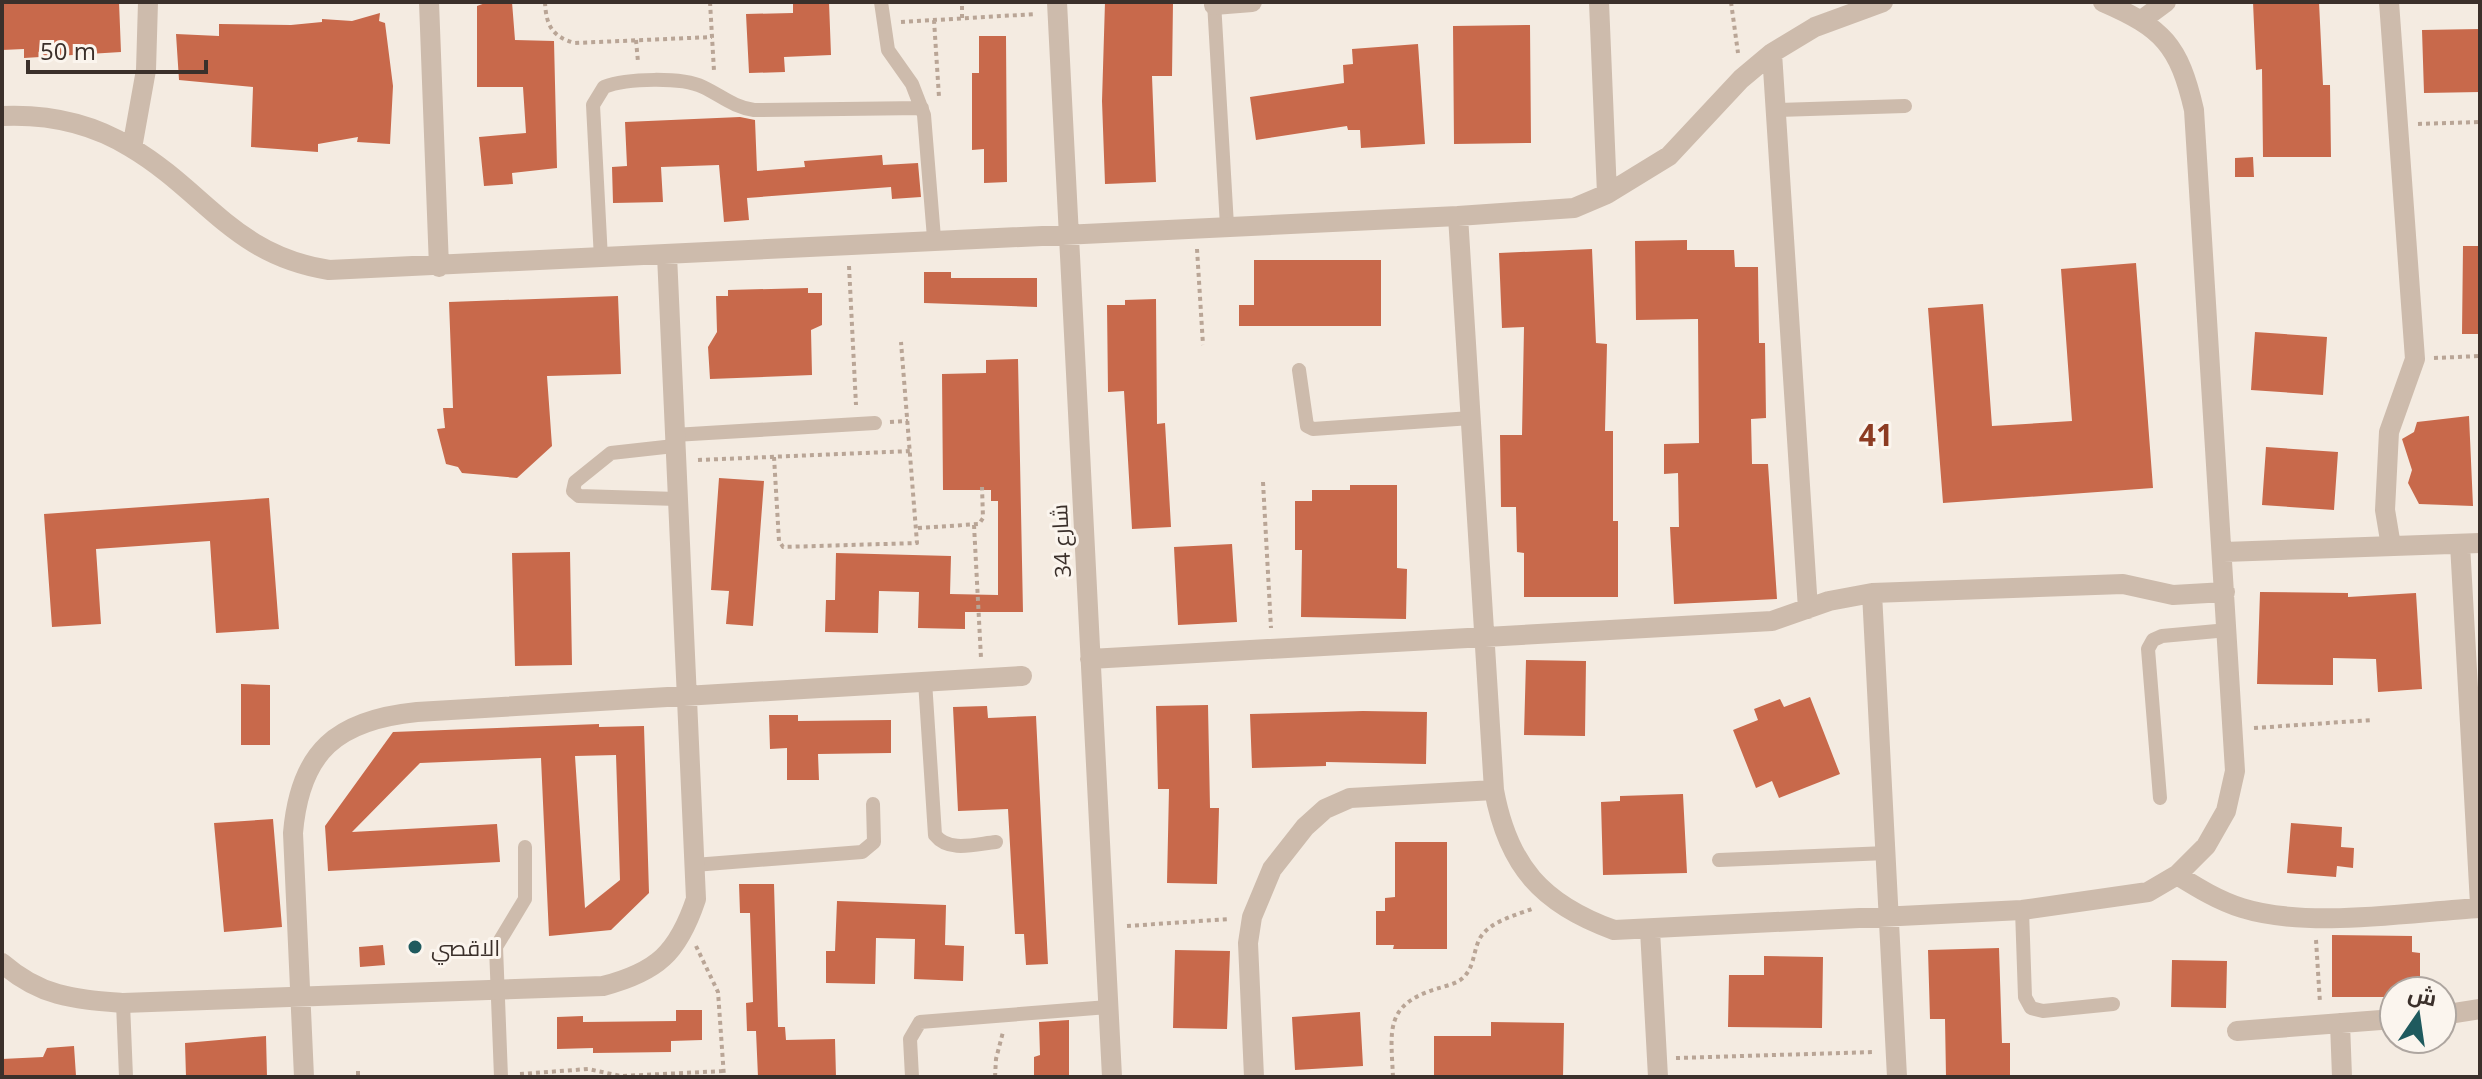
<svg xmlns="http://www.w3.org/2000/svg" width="2482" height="1079" font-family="'Open Sans',Cairo,sans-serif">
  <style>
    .building { fill: #c8694b; fill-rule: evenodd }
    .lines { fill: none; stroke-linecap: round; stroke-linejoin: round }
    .path { stroke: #b9a596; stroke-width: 4; stroke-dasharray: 4 4; stroke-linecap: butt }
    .lane { stroke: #cdbbac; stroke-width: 14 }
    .street { stroke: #cdbbac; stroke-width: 20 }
    .poi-dot { fill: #1f5a5e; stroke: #fbf5ee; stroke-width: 3 }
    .labels { text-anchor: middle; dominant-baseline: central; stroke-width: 6; stroke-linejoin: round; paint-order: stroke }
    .street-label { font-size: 22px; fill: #3b302b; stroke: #fbf5ee }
    .poi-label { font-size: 22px; fill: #3b302b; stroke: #fbf5ee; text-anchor: start }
    .district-label { font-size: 30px; font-weight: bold; fill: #8c3b22; stroke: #fbf5ee }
  </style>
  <rect width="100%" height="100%" fill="#f4ebe1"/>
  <path class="building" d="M 2,2 L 119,2 L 121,52 L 24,58 L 24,49 L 2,50 Z
    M 488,2 L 512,2 L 515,40 L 554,41 L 557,168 L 512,173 L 513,184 L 484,186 L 479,137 L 526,133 L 523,87 L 477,87 L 477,6 Z
    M 793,2 L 829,2 L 831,55 L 784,57 L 785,72 L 749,73 L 746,14 L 793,13 Z
    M 1105,2 L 1173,2 L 1172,76 L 1152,76 L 1156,182 L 1105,184 L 1102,101 Z
    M 2253,2 L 2319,2 L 2323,85 L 2330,85 L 2331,157 L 2263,157 L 2262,69 L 2256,70 Z
    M 380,13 L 379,21 L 385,23 L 393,86 L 390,144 L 357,142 L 358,137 L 318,144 L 318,152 L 251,147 L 253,87 L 179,80 L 176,34 L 219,36 L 219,24 L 291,25 L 322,22 L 322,19 L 352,21 Z
    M 1530,25 L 1531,143 L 1454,144 L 1453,26 Z
    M 2480,29 L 2480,92 L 2424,93 L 2422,30 Z
    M 979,36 L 1006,36 L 1007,182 L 984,183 L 984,149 L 972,150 L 972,73 L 979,73 Z
    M 1418,44 L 1425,144 L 1361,148 L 1360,130 L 1348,130 L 1347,126 L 1256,140 L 1250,97 L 1344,83 L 1343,65 L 1353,64 L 1352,49 Z
    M 740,117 L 755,120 L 757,171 L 805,167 L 804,161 L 882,155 L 883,165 L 918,163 L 921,197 L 892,199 L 891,187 L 747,198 L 749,220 L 724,222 L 719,165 L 661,167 L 663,202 L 613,203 L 612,167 L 627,166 L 625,122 Z
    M 2253,157 L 2254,177 L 2235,177 L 2235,158 Z
    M 1687,240 L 1687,250 L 1734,250 L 1735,267 L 1758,267 L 1759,343 L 1765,343 L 1766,418 L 1751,419 L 1752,464 L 1768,464 L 1777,599 L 1674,604 L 1670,527 L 1679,527 L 1678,473 L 1664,474 L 1664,444 L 1699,443 L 1698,319 L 1636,320 L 1635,241 Z
    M 2463,246 L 2480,246 L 2480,334 L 2462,334 Z
    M 1592,249 L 1596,343 L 1607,344 L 1605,431 L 1613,431 L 1613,521 L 1618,521 L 1618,597 L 1524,597 L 1524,553 L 1517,552 L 1516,507 L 1501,507 L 1500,435 L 1522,435 L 1524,327 L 1502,328 L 1499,253 Z
    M 1254,260 L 1381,260 L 1381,326 L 1239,326 L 1239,305 L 1254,305 Z
    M 2136,263 L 2153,488 L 1943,503 L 1928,308 L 1983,304 L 1992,426 L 2072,421 L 2061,269 Z
    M 924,272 L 951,272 L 951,278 L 1037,278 L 1037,307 L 924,303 Z
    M 808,288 L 808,293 L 822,293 L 822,325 L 811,330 L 812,375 L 710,379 L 708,347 L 717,332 L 716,296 L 728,296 L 728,290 Z
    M 618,296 L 621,374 L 547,376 L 552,446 L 517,478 L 462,473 L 458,467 L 446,464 L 437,429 L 445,428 L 443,408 L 453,408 L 449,302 Z
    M 1156,299 L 1157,424 L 1165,423 L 1171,527 L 1132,529 L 1124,391 L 1108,392 L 1107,305 L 1125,305 L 1125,300 Z
    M 2255,332 L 2327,337 L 2323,395 L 2251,390 Z
    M 1018,359 L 1023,612 L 965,612 L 965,629 L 918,628 L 919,592 L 879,591 L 878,633 L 825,632 L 826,600 L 835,600 L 836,553 L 951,556 L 950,594 L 998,595 L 998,501 L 991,501 L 991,490 L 943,490 L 942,374 L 986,373 L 986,360 Z
    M 2469,416 L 2473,506 L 2419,504 L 2408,483 L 2412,470 L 2402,439 L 2414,432 L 2417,422 Z
    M 2266,447 L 2338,452 L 2334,510 L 2262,505 Z
    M 719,478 L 764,481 L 753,626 L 726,624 L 729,591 L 711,590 Z
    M 1350,485 L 1397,485 L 1397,568 L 1407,569 L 1406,619 L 1301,617 L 1302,550 L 1295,550 L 1295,501 L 1312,501 L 1312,490 L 1350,490 Z
    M 269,498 L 279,629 L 216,633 L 210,541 L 96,549 L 101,624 L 52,627 L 44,514 Z
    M 1232,544 L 1237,622 L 1178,625 L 1174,547 Z
    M 570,552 L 572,665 L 515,666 L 512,553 Z
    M 2260,592 L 2348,593 L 2348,597 L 2416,593 L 2422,689 L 2378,692 L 2376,659 L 2333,658 L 2333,685 L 2257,684 Z
    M 1526,660 L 1586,661 L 1585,736 L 1524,735 Z
    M 241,684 L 270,685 L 270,745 L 241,745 Z
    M 1810,697 L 1840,774 L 1779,798 L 1772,781 L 1756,788 L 1733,730 L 1758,720 L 1754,709 L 1780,699 L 1784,707 Z
    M 1208,705 L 1210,808 L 1219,808 L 1217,884 L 1167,883 L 1169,789 L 1158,789 L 1156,706 Z
    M 987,706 L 988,718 L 1036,716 L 1048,964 L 1026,965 L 1024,934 L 1015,934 L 1008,809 L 958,811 L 953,707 Z
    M 1363,711 L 1427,712 L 1426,764 L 1326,762 L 1326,766 L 1252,768 L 1250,714 Z
    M 769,715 L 798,715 L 798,721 L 891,720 L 891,753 L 818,754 L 819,780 L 787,780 L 787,748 L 770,749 Z
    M 599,724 L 599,727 L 644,726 L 649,893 L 611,930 L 549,936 L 541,758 L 420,763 L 352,832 L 497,824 L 500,862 L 328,871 L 325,826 L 393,732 ZM 616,755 L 620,880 L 585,908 L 575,756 Z
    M 1683,794 L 1687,873 L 1603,875 L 1601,802 L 1620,801 L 1620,796 Z
    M 273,819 L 282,927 L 224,932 L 214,823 Z
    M 2291,823 L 2342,827 L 2341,847 L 2354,848 L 2353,868 L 2337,866 L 2336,877 L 2287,873 Z
    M 1395,842 L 1447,842 L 1447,949 L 1393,949 L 1394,945 L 1376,945 L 1376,911 L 1385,911 L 1385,898 L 1395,897 Z
    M 739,884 L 774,884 L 778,1027 L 785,1027 L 786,1040 L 835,1039 L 836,1077 L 758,1077 L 756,1031 L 747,1031 L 746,1003 L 753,1002 L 750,913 L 740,913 Z
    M 837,901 L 946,905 L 945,945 L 964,946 L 963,981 L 914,979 L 915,939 L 876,938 L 875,984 L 826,983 L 826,951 L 835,951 Z
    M 2332,935 L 2412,936 L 2412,952 L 2420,953 L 2420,991 L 2394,991 L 2394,997 L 2332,997 Z
    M 383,945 L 385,965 L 360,967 L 359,947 Z
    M 1999,948 L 2002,1043 L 2010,1043 L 2010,1077 L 1946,1077 L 1945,1019 L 1930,1019 L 1928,950 Z
    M 1175,950 L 1230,951 L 1227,1029 L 1173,1028 Z
    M 1764,956 L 1823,957 L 1822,1028 L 1728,1027 L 1729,975 L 1764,975 Z
    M 2172,960 L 2227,961 L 2226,1008 L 2171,1007 Z
    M 676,1010 L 702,1010 L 702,1040 L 671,1041 L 671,1052 L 593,1053 L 593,1048 L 557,1049 L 557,1017 L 583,1016 L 583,1022 L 676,1021 Z
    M 1360,1012 L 1363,1066 L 1295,1070 L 1292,1017 Z
    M 1069,1020 L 1069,1077 L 1034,1077 L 1034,1057 L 1040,1055 L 1039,1022 Z
    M 1491,1022 L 1564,1023 L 1563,1077 L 1434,1077 L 1434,1036 L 1491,1036 Z
    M 266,1036 L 267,1077 L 186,1077 L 185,1043 Z
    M 74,1046 L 76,1076 L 2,1077 L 2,1059 L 43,1057 L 47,1048 Z"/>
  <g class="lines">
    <path class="path" d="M 545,2 C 546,25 552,37 575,43 L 712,37
      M 710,2 L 714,71
      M 1731,2 L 1738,53
      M 962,18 L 962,2
      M 934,20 L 939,97
      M 901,22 L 1036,14
      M 636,40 L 638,62
      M 2418,124 L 2480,122
      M 1197,249 L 1203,345
      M 849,266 L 856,405
      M 2434,358 L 2480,356
      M 890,422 L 908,421
      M 774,457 L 779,541 L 783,547 L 917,543 L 901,342
      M 698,460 L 911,451
      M 1263,482 L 1271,628
      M 974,525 L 981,658
      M 918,528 L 979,524 L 983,518 L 982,487
      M 2254,728 L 2372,720
      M 1127,926 L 1230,919
      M 2316,940 L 2320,1003
      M 696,946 L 718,992 L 724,1077
      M 1676,1058 L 1875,1052
      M 358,1071 L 358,1077
      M 520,1074 L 588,1069 L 621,1076 L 724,1071
      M 995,1077 L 996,1059 L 1003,1032
      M 1393,1077 C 1391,1031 1384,1005 1436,989 C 1445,986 1457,984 1464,977 C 1475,965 1473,951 1480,938 C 1490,921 1517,915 1534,908"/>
    <path class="lane" d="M 881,2 L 888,50 L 912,84 L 924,115 L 934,238
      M 1214,2 L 1227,226
      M 1776,110 L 1905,106
      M 601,259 L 593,105 L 604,87 C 627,78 682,77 703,87 C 722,96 733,107 754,110 L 922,108
      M 1299,370 L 1307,426 L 1313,429 L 1471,418
      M 674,435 L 875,423
      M 674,446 L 611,453 L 575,482 L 573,491 L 579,496 L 677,499
      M 925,681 L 935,835 C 949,853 976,844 996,842
      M 2160,798 L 2148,649 L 2153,640 L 2162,636 L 2228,630
      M 1719,860 L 1887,853
      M 694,865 L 862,852 L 874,842 L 873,804
      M 2022,910 L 2025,997 L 2031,1008 L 2043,1011 L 2113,1004
      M 123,1003 L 126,1077
      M 501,1077 L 496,947 L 525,899 L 525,847
      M 912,1077 L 910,1039 L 920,1022 L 1108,1007"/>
    <path class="street" d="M 429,2 L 439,267
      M 1057,2 L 1112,1077
      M 1599,2 L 1607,194
      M 1883,2 L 1815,27 L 1772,53 L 1741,79 L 1669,156 L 1607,194 L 1574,208 L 1458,216 L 1494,790 C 1508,866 1542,904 1614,930 L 2022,910 L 2148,892 L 2177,875 L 2206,846 L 2226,811 L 2235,771 L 2194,110 C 2179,45 2163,28 2103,2
      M 2389,2 L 2415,359 L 2389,432 L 2385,510 L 2391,546
      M 1214,5 L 1252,2
      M 2143,19 L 2166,2
      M 1772,53 L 1808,609
      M 2,116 C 48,114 91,123 130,147 C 206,192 233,255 329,270 L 1458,216
      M 132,148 L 146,70 L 148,2
      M 2460,544 L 2480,904
      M 2224,552 L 2480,543
      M 1872,593 L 1897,1077
      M 1090,659 L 1772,621 L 1829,601 L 1872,593 L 2123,584 L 2173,595 L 2225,592
      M 2177,875 C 2198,888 2219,901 2242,908 C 2309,929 2410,912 2480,908
      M 1650,930 L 1658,1077
      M 2,963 C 41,997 74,999 123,1003 L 603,986 C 657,972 678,953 696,899 L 667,255
      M 2442,1015 L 2480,1009
      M 2340,1023 L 2342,1077
      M 2237,1031 L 2394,1019
      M 304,1077 L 293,833 C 300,751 337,720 417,712 L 1022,676
      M 1254,1077 L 1248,943 L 1252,917 L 1272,869 L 1305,827 L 1325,809 L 1350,798 L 1494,790"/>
  </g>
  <circle class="poi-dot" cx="415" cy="947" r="8"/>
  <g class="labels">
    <g class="street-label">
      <text transform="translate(1060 541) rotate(-93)">شارع 34</text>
    </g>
    <g class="poi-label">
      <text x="431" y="947">الاقصي</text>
    </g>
    <g class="district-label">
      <text x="1876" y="434">41</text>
    </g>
  </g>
  <rect width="2482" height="1079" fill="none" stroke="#3b302b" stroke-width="8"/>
  <g transform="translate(2418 1015) rotate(13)"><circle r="38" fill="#fbf5ee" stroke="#aea6a0" stroke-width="2"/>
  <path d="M0-6L14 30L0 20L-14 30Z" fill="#1f5a5e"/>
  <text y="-12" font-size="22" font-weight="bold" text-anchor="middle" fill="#3b302b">ش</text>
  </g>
  <path d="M28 60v12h178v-12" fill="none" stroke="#3b302b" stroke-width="4"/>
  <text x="40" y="60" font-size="24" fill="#3b302b" stroke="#fbf5ee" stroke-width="6" paint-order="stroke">50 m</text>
</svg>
